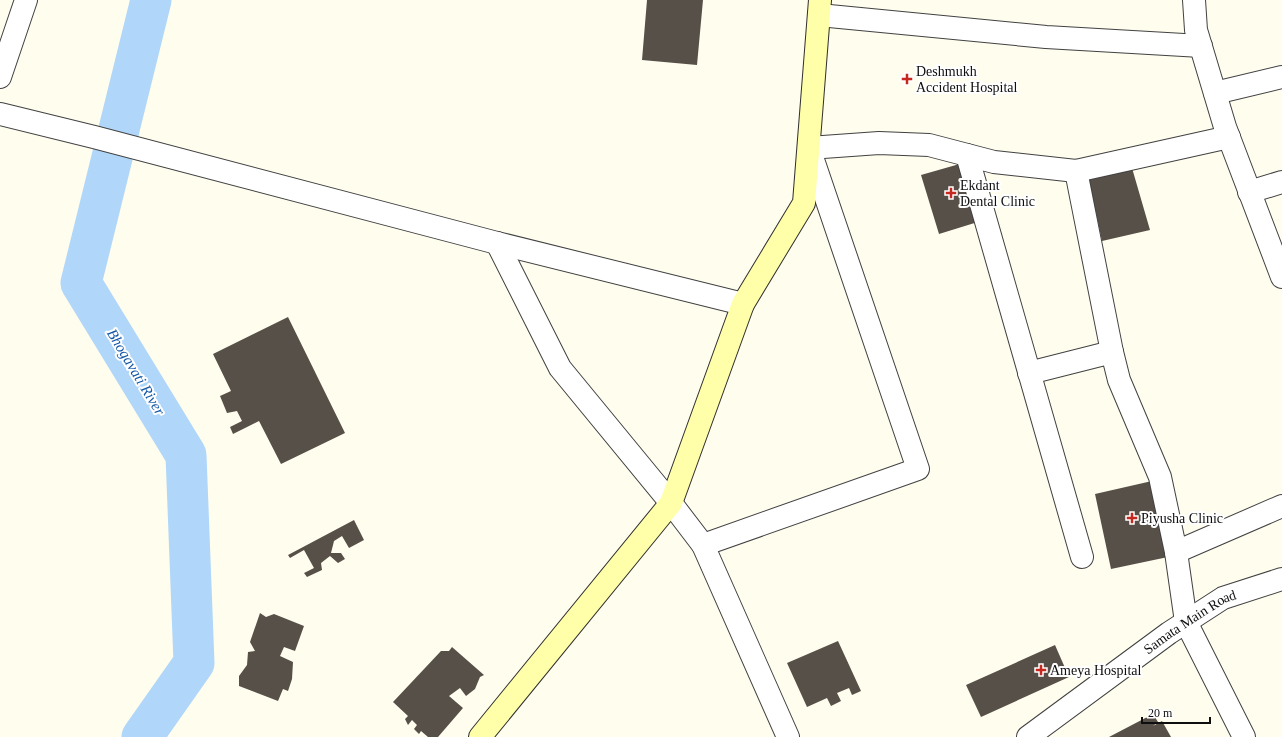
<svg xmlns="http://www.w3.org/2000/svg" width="1282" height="737" font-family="Georgia,serif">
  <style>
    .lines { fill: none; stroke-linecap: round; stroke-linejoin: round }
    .river { stroke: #b0d7f9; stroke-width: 41 }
    .building { fill: #575049 }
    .street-casing { stroke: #414141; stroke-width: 24 }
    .secondary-casing { stroke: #303030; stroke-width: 24 }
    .street { stroke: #fff; stroke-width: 22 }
    .secondary { stroke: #fffea9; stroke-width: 22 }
    .poi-dot { fill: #c6271e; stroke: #fff; stroke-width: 1.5 }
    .labels { text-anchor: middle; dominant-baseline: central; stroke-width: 4; stroke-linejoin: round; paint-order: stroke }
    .poi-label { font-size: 14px; fill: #0e0e0e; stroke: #fff; text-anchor: start }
    .street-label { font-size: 14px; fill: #0e0e0e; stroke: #fff }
    .water-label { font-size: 15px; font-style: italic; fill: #1056a7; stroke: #fff }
  </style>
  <rect width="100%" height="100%" fill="#fffdee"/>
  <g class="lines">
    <path class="river" d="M 142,737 L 194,663 L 186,455 L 81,283 L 151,0"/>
  </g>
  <path class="building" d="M 647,0 L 703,0 L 697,65 L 642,60 Z
    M 963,163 L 981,221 L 939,234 L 921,175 Z
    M 1132,168 L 1150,230 L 1102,241 L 1089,180 Z
    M 288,317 L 345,433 L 281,464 L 259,421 L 233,434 L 230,427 L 242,421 L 237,411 L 227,413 L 220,396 L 231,391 L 213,354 Z
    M 1152,481 L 1168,557 L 1111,569 L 1095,494 Z
    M 354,520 L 364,540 L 349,548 L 342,536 L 334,541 L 331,553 L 341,553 L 345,559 L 338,563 L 330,556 L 321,563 L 322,570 L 307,577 L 304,573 L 314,568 L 304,550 L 290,558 L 288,555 Z
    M 260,613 L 266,617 L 274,614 L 304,626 L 295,651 L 284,647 L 280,656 L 293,662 L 292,679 L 288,691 L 283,689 L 278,701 L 239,686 L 239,676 L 247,665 L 248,652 L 255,651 L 250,642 Z
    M 838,641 L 861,691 L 852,695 L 849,688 L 837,693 L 841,701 L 831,706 L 827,698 L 807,707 L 787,663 Z
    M 1055,645 L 1069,677 L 981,717 L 966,685 Z
    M 452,647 L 484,675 L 480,677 L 475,689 L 466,696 L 460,688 L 449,696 L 463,708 L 438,737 L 428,737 L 421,731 L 419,734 L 414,729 L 417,725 L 412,720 L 408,725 L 405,719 L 408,716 L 393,702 L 441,651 L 449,651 Z
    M 1153,714 L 1158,722 L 1153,726 L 1162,721 L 1171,737 L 1109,737 Z"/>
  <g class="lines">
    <g class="street-casing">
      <g id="street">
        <path d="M 1194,0 L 1196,30 L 1225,127 L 1282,277"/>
        <path d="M 819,15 L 1046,37 L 1201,46"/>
        <path d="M 0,77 L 26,0"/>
        <path d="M 1215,93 L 1282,77"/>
        <path d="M 0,114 L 94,137 L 497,243 L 743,304"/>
        <path d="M 967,155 L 1082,557"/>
        <path d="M 1076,171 L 1112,352 L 1119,380 L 1160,477 L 1176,552 L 1186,622 L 1244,737"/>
        <path d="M 1249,192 L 1282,182"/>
        <path d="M 497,243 L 560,368 L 671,503 L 703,545 L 918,469 L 809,148 L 879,143 L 929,145 L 994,162 L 1076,171 L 1229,137"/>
        <path d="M 1029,373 L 1112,352"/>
        <path d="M 703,545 L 788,737"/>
        <path d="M 1176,552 L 1282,506"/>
        <path id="s1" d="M 1028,737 L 1169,633 L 1223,598 L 1282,579"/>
      </g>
    </g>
    <g class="secondary-casing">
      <path id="secondary" d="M 480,737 L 671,503 L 743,304 L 804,203 L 820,0"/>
    </g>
    <use href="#street" class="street"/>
    <use href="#secondary" class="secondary"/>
  </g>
  <g class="poi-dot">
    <path d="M905 73h4v4h4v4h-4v4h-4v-4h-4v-4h4z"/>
    <path d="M949 187h4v4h4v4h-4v4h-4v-4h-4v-4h4z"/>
    <path d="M1130 512h4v4h4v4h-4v4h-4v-4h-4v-4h4z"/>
    <path d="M1039 664h4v4h4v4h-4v4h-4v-4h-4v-4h4z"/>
  </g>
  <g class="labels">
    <g class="poi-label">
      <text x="916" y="71">Deshmukh<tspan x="916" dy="16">Accident Hospital</tspan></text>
      <text x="960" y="185">Ekdant<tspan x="960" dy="16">Dental Clinic</tspan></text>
      <text x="1141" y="518">Piyusha Clinic</text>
      <text x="1050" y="670">Ameya Hospital</text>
    </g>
    <g class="street-label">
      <text stroke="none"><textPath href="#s1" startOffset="199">Samata Main Road</textPath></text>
    </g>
    <g class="water-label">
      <text transform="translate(136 372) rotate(59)">Bhogavati River</text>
    </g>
  </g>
  <path d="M1142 717v6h68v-6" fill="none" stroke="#0e0e0e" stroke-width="2"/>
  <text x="1148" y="717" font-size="12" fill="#0e0e0e" stroke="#ffffff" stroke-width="3" paint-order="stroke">20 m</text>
</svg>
